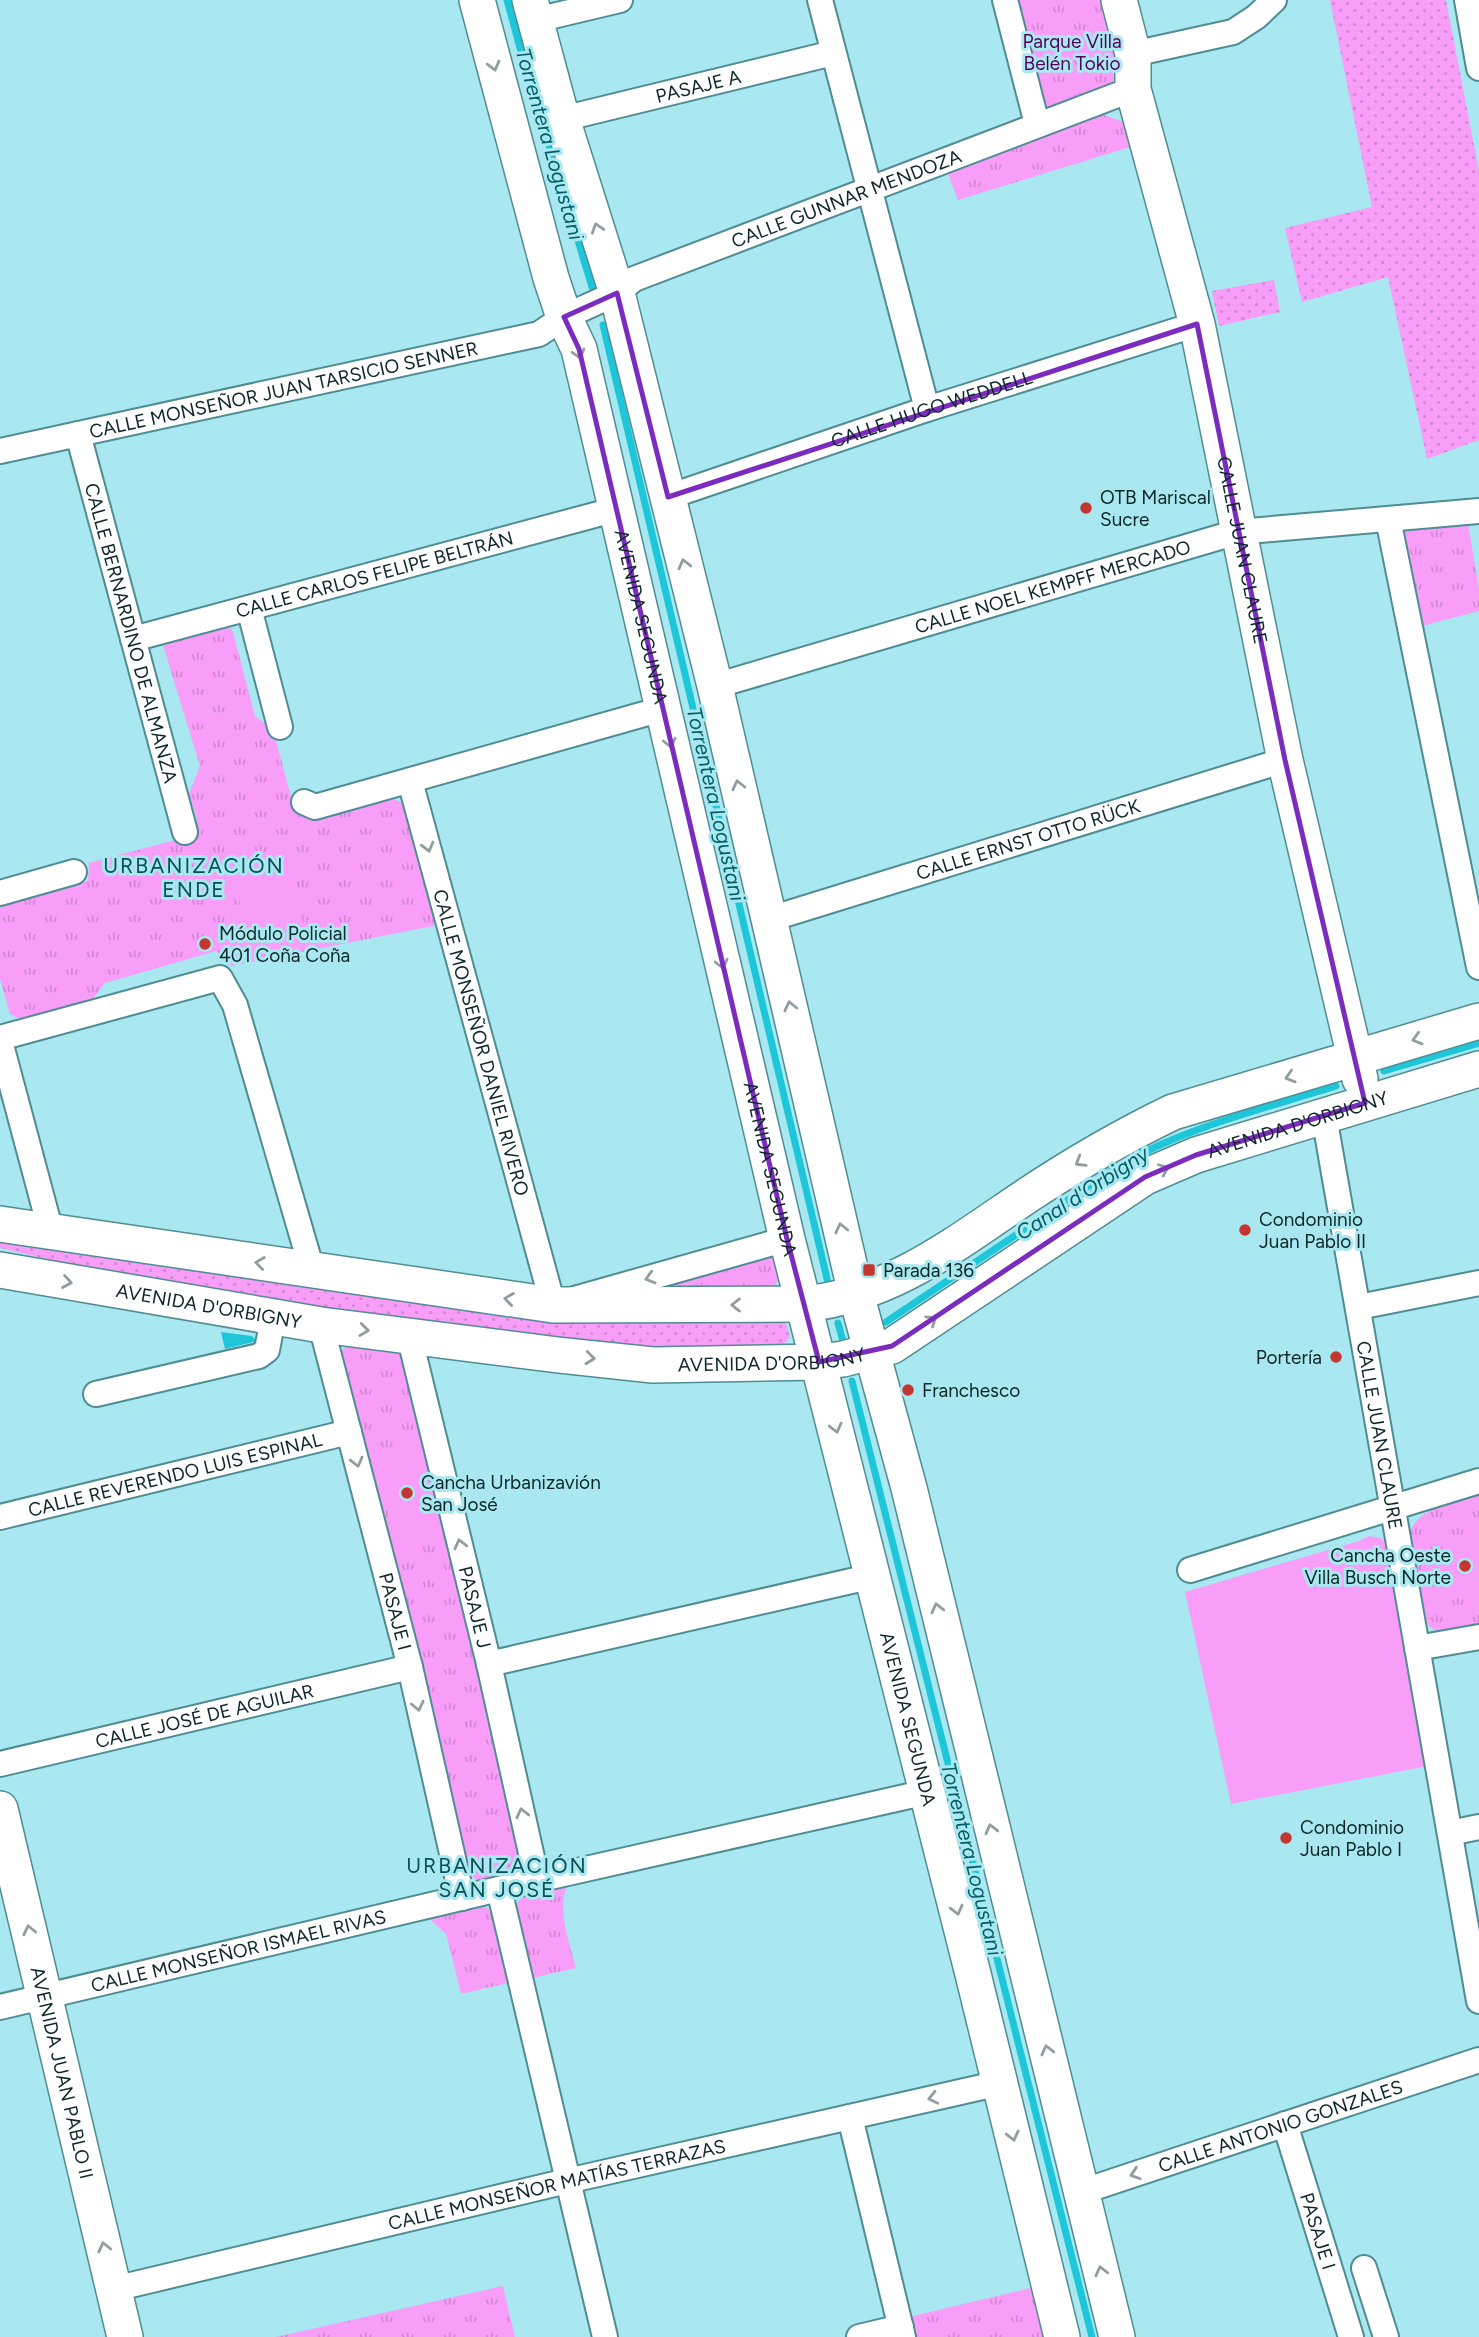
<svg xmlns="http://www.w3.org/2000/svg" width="1479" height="2337" font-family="Figtree,sans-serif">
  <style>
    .grass { fill: url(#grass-dots) }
    .park { fill: url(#park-tufts) }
    .pitch { fill: #f89df8 }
    .water { fill: url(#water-ripples) }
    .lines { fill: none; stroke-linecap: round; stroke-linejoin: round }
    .stream { stroke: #1dc7d9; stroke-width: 7 }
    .street-casing { stroke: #4f8c94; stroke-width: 28 }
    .secondary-casing { stroke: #4f8c94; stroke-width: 38 }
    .street { stroke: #fff; stroke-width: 24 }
    .secondary { stroke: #fff; stroke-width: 35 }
    .oneway { stroke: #929d9f }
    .marked { fill: none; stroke: #7b2cbf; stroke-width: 5; stroke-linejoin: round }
    .poi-dot { fill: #c53632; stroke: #a9e8f0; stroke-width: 2.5 }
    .labels { text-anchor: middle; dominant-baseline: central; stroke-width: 6; stroke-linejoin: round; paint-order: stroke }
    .park-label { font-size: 19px; fill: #550058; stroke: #a9e8f0 }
    .street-label { font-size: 19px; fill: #0c2629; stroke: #a9e8f0 }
    .poi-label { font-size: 19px; fill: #0c2629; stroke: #a9e8f0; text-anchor: start }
    .water-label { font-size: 21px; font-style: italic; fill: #015e67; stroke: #a9e8f0 }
    .neighbourhood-label { font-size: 21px; letter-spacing: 2px; fill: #094f57; stroke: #a9e8f0 }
  </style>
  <defs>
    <pattern id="grass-dots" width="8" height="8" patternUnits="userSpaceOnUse" patternTransform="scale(1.75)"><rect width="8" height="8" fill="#f89df8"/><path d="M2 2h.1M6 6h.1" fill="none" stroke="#d387d5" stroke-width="1.8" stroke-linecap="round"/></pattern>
    <pattern id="park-tufts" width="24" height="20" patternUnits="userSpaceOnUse" patternTransform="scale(1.75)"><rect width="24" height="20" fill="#f89df8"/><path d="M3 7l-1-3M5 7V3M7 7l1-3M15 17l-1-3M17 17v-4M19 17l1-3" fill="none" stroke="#d387d5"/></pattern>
    <pattern id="water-ripples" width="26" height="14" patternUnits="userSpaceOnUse" patternTransform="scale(1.75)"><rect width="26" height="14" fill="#1dc7d9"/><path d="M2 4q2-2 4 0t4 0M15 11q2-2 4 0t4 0" fill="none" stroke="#18a1b0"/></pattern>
  </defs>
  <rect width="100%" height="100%" fill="#a9e8f0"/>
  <path class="grass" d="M 1330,0 L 1446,0 L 1479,171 L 1479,440 L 1427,459 L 1388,277 L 1302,302 L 1285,228 L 1372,207 Z
    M 1274,280 L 1280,312 L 1219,326 L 1212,291 Z
    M 0,1234 L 777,1319 L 786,1324 L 790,1337 L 784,1344 L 766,1350 L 657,1354 L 322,1311 L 94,1270 L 0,1248 Z"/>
  <path class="park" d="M 1014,0 L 1105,0 L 1121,71 C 1109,94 1074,100 1051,108 L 1044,105 Z
    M 1100,113 L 1123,122 L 1130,147 L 958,200 L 947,171 Z
    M 1468,523 L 1479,589 L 1479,611 L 1422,626 L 1403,526 Z
    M 226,624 L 233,632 L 255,716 L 273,730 L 293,804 L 317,818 L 391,798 L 402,803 L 438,925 L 232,966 L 216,951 L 105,983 L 92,1000 L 20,1019 L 10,1014 L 0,979 L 0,907 L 88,881 L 89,863 L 190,836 L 195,832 L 197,818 L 189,794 L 200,766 L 163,645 L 165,641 Z
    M 775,1253 L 781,1278 L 773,1287 L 661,1290 L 669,1283 Z
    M 347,1346 L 403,1354 L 522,1859 L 522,1869 L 515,1877 L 478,1881 L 465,1871 L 340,1353 Z
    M 1479,1495 L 1479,1629 C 1459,1632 1435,1641 1425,1619 L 1409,1534 C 1418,1507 1454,1503 1479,1495 Z
    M 567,1885 C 557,1912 569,1941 576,1968 L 532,1978 L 516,1909 L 519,1900 L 528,1894 Z
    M 480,1906 L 488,1908 L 493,1916 L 508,1983 L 461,1994 L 446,1934 L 429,1918 Z
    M 503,2286 L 515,2337 L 276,2337 Z
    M 1039,2286 L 1051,2337 L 914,2337 L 909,2317 Z"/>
  <path class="pitch" d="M 286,859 L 308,942 L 254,957 L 232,873 Z
    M 417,1442 L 439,1532 L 396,1543 L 374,1453 Z
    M 1479,1533 L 1479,1593 L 1458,1597 L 1447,1539 Z
    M 1369,1536 L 1381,1538 L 1388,1544 L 1428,1766 L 1231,1804 L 1185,1592 L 1359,1541 Z"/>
  <path class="water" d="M 221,1332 L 252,1336 L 257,1341 L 225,1349 Z"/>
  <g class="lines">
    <path class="stream" d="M 507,0 L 523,59 L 592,287
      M 603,325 L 828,1283
      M 1384,1071 L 1479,1043
      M 886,1322 L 1120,1165 C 1187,1127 1263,1109 1336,1086
      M 838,1323 L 844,1345
      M 852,1381 L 1092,2337"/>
    <g class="street-casing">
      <g id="street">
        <path d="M 820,0 L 927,409"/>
        <path d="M 1005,0 L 1037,124"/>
        <path d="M 1467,0 L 1479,68"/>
        <path d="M 536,20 L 620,0"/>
        <path d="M 1133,54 L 1233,32 L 1256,17 L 1274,0"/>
        <path id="s1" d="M 562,119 L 833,53"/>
        <path id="s2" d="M 78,434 L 185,832"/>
        <path id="s3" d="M 0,451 L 539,334 L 564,317 L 617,293 L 634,279 L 1133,89"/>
        <path id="s4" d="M 668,497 L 927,409 L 1197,324"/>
        <path d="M 1388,519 L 1479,967"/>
        <path d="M 249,608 L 280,727"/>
        <path id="s5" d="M 133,639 L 617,509"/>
        <path id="s6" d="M 715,686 L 1237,532 L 1479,511"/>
        <path id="s7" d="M 410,781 L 553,1305 L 787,1239"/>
        <path d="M 304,802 L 315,807 L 662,709"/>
        <path d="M 0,893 L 74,872"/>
        <path id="s8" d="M 770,919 L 1285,760"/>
        <path d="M 0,1038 L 220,978 L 235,1005 L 312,1270"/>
        <path d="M 0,1041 L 51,1232"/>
        <path id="s9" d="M 1324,1116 L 1479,2001"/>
        <path d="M 1359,1307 L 1479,1283"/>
        <path id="s10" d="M 321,1325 L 410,1667 L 462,1898"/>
        <path id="s11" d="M 409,1335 L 489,1664 L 537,1880"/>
        <path d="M 96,1394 L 259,1356 L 267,1350 L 270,1334 L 270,1315"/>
        <path id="s12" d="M 0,1517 L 349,1432"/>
        <path d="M 1190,1570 L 1479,1481"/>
        <path d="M 1417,1648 L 1479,1637"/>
        <path d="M 489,1664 L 873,1576"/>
        <path id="s13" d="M 0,1764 L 410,1667"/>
        <path d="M 1450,1833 L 1479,1827"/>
        <path d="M 499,1889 L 605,2337"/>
        <path id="s14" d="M 0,2007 L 537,1880 L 927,1792"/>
        <path d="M 850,2117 L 903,2337"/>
        <path id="s15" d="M 1285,2124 L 1351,2337"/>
        <path id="s16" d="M 1081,2192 L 1479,2060"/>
        <path d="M 1364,2268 L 1386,2337"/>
        <path id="s17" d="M 114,2289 L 567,2181 L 1000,2083"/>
        <path d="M 859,2337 L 901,2327"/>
      </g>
    </g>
    <g class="secondary-casing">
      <g id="secondary">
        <path id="s18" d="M 477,0 L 551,278 L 564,317 L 579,349 L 787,1239 L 973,1974 L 1062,2337"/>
        <path d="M 530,0 L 562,119 L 617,293 L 715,686 L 856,1294 L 909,1488 L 1117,2337"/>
        <path id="s19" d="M 1119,0 L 1133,54 L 1133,89 L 1197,324 L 1285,760 L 1360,1079"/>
        <path d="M 0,1224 L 553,1305 L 804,1304 C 891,1296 959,1241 1028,1195 C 1075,1164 1123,1136 1173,1112 L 1479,1021"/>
        <path id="s20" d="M 0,1270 L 321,1325 L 558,1355 L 653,1365 L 819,1362 L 843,1359 L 892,1346 L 1145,1177 L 1196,1155 L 1479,1069"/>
        <path id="s21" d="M 0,1809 L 125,2337"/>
      </g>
    </g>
    <use href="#street" class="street"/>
    <use href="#secondary" class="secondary"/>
  </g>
  <defs><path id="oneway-chevron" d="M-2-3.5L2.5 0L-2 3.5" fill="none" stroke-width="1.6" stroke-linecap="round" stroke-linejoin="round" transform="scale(1.75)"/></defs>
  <g class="oneway">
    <use href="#oneway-chevron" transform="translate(494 66) rotate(75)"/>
    <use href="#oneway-chevron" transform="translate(597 228) rotate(-108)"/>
    <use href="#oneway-chevron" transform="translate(579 354) rotate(74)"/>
    <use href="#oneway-chevron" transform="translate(684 564) rotate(-104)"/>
    <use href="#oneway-chevron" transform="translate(670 743) rotate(77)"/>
    <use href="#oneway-chevron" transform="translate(738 785) rotate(-103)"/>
    <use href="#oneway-chevron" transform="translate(428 847) rotate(75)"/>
    <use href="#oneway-chevron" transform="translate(722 964) rotate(77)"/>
    <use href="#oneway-chevron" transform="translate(790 1006) rotate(-103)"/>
    <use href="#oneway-chevron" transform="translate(1417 1039) rotate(164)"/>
    <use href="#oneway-chevron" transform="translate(1290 1077) rotate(163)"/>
    <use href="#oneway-chevron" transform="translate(1080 1162) rotate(149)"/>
    <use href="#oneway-chevron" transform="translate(1164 1169) rotate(-23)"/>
    <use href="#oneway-chevron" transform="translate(841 1228) rotate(-103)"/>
    <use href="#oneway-chevron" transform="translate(260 1263) rotate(-172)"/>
    <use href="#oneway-chevron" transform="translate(650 1278) rotate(164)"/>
    <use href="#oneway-chevron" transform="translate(67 1282) rotate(9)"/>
    <use href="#oneway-chevron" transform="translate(509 1299) rotate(-172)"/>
    <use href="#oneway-chevron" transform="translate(736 1305) rotate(180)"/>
    <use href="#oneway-chevron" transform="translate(932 1320) rotate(-34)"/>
    <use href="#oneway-chevron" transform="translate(364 1330) rotate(7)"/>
    <use href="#oneway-chevron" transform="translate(590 1358) rotate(6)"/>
    <use href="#oneway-chevron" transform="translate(836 1428) rotate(76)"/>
    <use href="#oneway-chevron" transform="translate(357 1462) rotate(76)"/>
    <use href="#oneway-chevron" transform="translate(460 1544) rotate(-104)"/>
    <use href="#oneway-chevron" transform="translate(937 1608) rotate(-104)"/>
    <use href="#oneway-chevron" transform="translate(418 1706) rotate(77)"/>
    <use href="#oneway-chevron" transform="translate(522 1813) rotate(-103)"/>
    <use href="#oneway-chevron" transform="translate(991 1829) rotate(-104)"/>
    <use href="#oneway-chevron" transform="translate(957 1910) rotate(76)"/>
    <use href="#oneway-chevron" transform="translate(29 1930) rotate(-103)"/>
    <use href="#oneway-chevron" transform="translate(1047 2050) rotate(-104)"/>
    <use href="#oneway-chevron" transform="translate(933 2098) rotate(167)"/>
    <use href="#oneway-chevron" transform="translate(1013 2136) rotate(76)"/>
    <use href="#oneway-chevron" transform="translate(1135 2174) rotate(162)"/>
    <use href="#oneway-chevron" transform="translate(104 2247) rotate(-103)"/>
    <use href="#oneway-chevron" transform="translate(1101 2271) rotate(-104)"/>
  </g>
  <path class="marked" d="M 617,293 L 668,497 L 1197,324 L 1285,760 L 1365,1103 L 1196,1155 L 1145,1177 L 892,1346 L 819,1362 L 787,1239 L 579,349 L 564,317 Z"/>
  <g class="poi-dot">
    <circle cx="1086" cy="508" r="7"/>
    <circle cx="205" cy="944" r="7"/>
    <circle cx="1245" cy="1230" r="7"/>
    <rect x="862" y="1263" width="14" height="14" rx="3.5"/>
    <circle cx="1336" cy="1357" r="7"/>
    <circle cx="908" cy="1390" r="7"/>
    <circle cx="407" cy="1493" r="7"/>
    <circle cx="1465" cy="1566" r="7"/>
    <circle cx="1286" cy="1838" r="7"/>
  </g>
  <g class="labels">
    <g class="park-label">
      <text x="1072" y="41">Parque Villa<tspan x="1072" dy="22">Belén Tokio</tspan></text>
    </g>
    <g class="street-label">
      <text stroke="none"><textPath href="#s1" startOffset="140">PASAJE A</textPath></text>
      <text stroke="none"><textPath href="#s3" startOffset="889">CALLE GUNNAR MENDOZA</textPath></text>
      <text stroke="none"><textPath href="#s3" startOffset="290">CALLE MONSEÑOR JUAN TARSICIO SENNER</textPath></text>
      <text stroke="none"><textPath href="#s4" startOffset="278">CALLE HUGO WEDDELL</textPath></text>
      <text stroke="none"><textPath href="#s19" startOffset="565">CALLE JUAN CLAURE</textPath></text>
      <text stroke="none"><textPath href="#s5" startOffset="250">CALLE CARLOS FELIPE BELTRÁN</textPath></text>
      <text stroke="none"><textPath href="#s6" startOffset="352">CALLE NOEL KEMPFF MERCADO</textPath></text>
      <text stroke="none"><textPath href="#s18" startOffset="639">AVENIDA SEGUNDA</textPath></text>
      <text stroke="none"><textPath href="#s2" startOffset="206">CALLE BERNARDINO DE ALMANZA</textPath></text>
      <text stroke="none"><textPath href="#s8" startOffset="270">CALLE ERNST OTTO RÜCK</textPath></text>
      <text stroke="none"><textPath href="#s7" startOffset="271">CALLE MONSEÑOR DANIEL RIVERO</textPath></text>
      <text stroke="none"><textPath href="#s20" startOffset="1367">AVENIDA D'ORBIGNY</textPath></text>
      <text stroke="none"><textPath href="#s18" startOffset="1206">AVENIDA SEGUNDA</textPath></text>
      <text stroke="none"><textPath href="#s20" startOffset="212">AVENIDA D'ORBIGNY</textPath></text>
      <text stroke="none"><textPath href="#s20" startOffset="779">AVENIDA D'ORBIGNY</textPath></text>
      <text stroke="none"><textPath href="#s9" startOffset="324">CALLE JUAN CLAURE</textPath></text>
      <text stroke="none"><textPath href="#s12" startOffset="180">CALLE REVERENDO LUIS ESPINAL</textPath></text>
      <text stroke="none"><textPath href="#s11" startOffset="280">PASAJE J</textPath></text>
      <text stroke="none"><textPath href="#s10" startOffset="296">PASAJE I</textPath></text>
      <text stroke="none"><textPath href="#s13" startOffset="210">CALLE JOSÉ DE AGUILAR</textPath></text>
      <text stroke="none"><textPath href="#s18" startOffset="1773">AVENIDA SEGUNDA</textPath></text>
      <text stroke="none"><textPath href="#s14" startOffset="245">CALLE MONSEÑOR ISMAEL RIVAS</textPath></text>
      <text stroke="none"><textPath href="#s21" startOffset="271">AVENIDA JUAN PABLO II</textPath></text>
      <text stroke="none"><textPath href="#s16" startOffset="210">CALLE ANTONIO GONZALES</textPath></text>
      <text stroke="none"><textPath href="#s17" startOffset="455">CALLE MONSEÑOR MATÍAS TERRAZAS</textPath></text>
      <text stroke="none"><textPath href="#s15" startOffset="112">PASAJE I</textPath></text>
    </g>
    <g class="poi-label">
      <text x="1100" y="497">OTB Mariscal<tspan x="1100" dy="22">Sucre</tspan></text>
      <text x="219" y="933">Módulo Policial<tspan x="219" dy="22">401 Coña Coña</tspan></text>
      <text x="1259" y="1219">Condominio<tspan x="1259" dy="22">Juan Pablo II</tspan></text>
      <text x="883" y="1270">Parada 136</text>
      <text x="1322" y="1357" text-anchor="end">Portería</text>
      <text x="922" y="1390">Franchesco</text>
      <text x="421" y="1482">Cancha Urbanizavión<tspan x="421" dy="22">San José</tspan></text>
      <text x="1451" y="1555" text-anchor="end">Cancha Oeste<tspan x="1451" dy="22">Villa Busch Norte</tspan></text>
      <text x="1300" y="1827">Condominio<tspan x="1300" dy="22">Juan Pablo I</tspan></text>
    </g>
    <g class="water-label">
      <text transform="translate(550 144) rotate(74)">Torrentera Logustani</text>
      <text transform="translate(716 804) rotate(77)">Torrentera Logustani</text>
      <text transform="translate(1082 1193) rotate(-33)">Canal d'Orbigny</text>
      <text transform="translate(972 1859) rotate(76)">Torrentera Logustani</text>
    </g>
    <g class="neighbourhood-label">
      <text x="194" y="865">URBANIZACIÓN<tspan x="194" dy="24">ENDE</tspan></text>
      <text x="497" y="1865">URBANIZACIÓN<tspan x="497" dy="24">SAN JOSÉ</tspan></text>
    </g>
  </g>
</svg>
